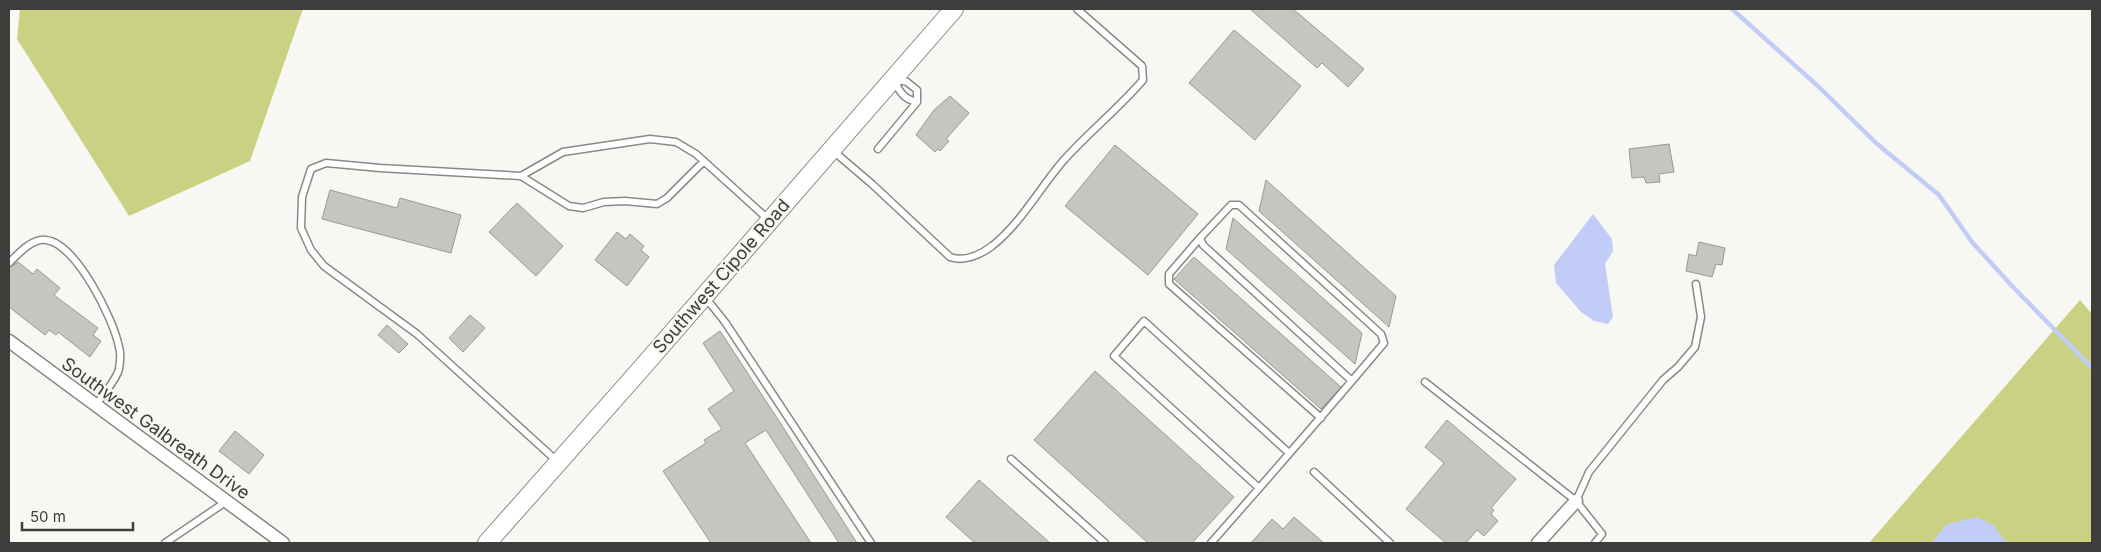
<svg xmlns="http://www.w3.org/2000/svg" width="2101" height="552" font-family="Inter,sans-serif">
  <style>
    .green { fill: #cbd183 }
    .water { fill: #c2cdf7 }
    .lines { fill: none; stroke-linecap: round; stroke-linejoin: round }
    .stream { stroke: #c2cdf7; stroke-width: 4.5 }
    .building { fill: #c5c6c1; stroke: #999995 }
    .lane-casing { stroke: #898a85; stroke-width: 9 }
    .street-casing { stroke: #898a85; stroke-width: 15 }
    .secondary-casing { stroke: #898a85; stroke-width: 20 }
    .lane { stroke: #fff; stroke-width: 6 }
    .street { stroke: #fff; stroke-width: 12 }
    .secondary { stroke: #fff; stroke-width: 18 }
    .labels { text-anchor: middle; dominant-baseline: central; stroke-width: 4.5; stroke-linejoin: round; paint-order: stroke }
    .street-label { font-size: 18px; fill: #3d3d3b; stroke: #f7f8f3 }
  </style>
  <rect width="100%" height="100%" fill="#f7f8f3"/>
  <path class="green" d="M 20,9 L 303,9 L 250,161 L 129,216 L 17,39 Z
    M 2080,300 L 2092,314 L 2092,543 L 1869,543 Z"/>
  <path class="water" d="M 1593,214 L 1612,239 L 1613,251 L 1605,264 L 1613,317 L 1608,324 L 1594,321 L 1581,312 L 1556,283 L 1554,265 Z
    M 1976,517 L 1993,525 L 2007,543 L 1931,543 L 1947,524 Z"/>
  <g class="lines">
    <path class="stream" d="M 1732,9 L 1820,88 L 1876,143 L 1939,195 L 1972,242 L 2013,287 L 2092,368"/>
  </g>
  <path class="building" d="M 1250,9 L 1293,9 L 1364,69 L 1348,87 L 1322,63 L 1317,68 Z
    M 1234,30 L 1301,86 L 1255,140 L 1189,83 Z
    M 950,96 L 969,113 L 946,139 L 949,141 L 940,151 L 938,149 L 935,152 L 916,135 L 934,110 Z
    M 1669,144 L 1674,172 L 1659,174 L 1660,182 L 1646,183 L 1644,177 L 1632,178 L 1629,149 Z
    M 1115,145 L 1198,214 L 1148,275 L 1065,206 Z
    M 1266,180 L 1396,296 L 1389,327 L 1259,211 Z
    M 330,190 L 397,208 L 400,198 L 461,215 L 451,253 L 322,219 Z
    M 517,203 L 563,246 L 536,276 L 489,232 Z
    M 1233,218 L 1362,333 L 1355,364 L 1226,249 Z
    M 617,232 L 626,239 L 630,234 L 644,246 L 641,250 L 649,257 L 627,286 L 595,260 Z
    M 1699,242 L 1725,248 L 1722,265 L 1716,264 L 1712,277 L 1686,271 L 1689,254 L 1696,256 Z
    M 1194,257 L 1341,387 L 1321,409 L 1174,279 Z
    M 18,262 L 33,274 L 37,269 L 60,288 L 54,295 L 98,328 L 93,335 L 101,341 L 90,357 L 58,332 L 56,335 L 49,330 L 45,335 L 9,307 L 9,268 Z
    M 470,315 L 485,328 L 463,352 L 449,338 Z
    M 387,325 L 408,344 L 399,353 L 378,335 Z
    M 720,331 L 779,421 L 857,543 L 839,543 L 766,430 L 745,443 L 811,543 L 711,543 L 663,471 L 706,443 L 704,440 L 722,429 L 708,409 L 734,391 L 703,343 Z
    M 1095,371 L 1234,497 L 1192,543 L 1148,543 L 1034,440 Z
    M 1447,420 L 1516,479 L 1491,508 L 1494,510 L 1491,514 L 1498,521 L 1484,536 L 1477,530 L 1466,543 L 1446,543 L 1406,509 L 1444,463 L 1425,447 Z
    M 235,431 L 264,455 L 249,474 L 219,451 Z
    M 979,480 L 1050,543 L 975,543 L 946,517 Z
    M 1294,517 L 1324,543 L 1251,543 L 1272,519 L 1283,529 Z"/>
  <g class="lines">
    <g class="lane-casing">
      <path id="lane" d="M 893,78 L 907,82 L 917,90 L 917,102 C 903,99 899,91 893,78 Z
        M 878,149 L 917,102
        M 832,150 L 872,184 L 950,257 C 964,262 980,255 992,246 C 1021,223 1039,189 1063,161 C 1088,133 1118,109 1143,80 L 1142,66 L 1077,9
        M 521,176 L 569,206 L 583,208 L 604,202 L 625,201 L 657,204 L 667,198 L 704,161
        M 1200,238 L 1169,274 L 1169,284 L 1321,418
        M 9,263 C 18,254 32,238 46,240 C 76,243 114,320 119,347 C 121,353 120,363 119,369 C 117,379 102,396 96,405
        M 705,297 L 725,322 L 871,543
        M 1425,382 L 1576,501 L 1602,534 L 1595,543
        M 1011,459 L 1105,543
        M 558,462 L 417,334 L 324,266 L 311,250 L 301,228 L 302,197 L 311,169 L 326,163 L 380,168 L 521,176 L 563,152 L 650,139 L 676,142 L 696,154 L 769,220
        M 1314,472 L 1390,543
        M 1259,488 L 1114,356 L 1144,321 L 1289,453
        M 1576,501 L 1589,472 L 1663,380 L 1678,367 L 1695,347 L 1701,317 L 1696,284
        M 165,543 L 227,501
        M 1211,543 C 1269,477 1327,411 1384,343 L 1381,334 L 1239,205 L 1231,205 L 1200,238 L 1203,245 L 1352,381"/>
    </g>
    <g class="street-casing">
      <path id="street" d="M 9,341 L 283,543
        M 1538,543 L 1576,501"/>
    </g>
    <g class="secondary-casing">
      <path id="secondary" d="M 487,543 L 640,370 L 954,9"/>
    </g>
    <use href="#lane" class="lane"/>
    <use href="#street" class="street"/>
    <use href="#secondary" class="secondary"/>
  </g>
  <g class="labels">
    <g class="street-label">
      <text transform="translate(721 276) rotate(-49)">Southwest Cipole Road</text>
      <text transform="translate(156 428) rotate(36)">Southwest Galbreath Drive</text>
    </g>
  </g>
  <rect width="2101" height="552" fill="none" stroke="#3d3d3b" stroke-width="20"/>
  <path d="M22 522v8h111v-8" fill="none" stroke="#3d3d3b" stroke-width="2.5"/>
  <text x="30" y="522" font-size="15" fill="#3d3d3b" stroke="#f7f8f3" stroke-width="4" paint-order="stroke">50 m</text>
</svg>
